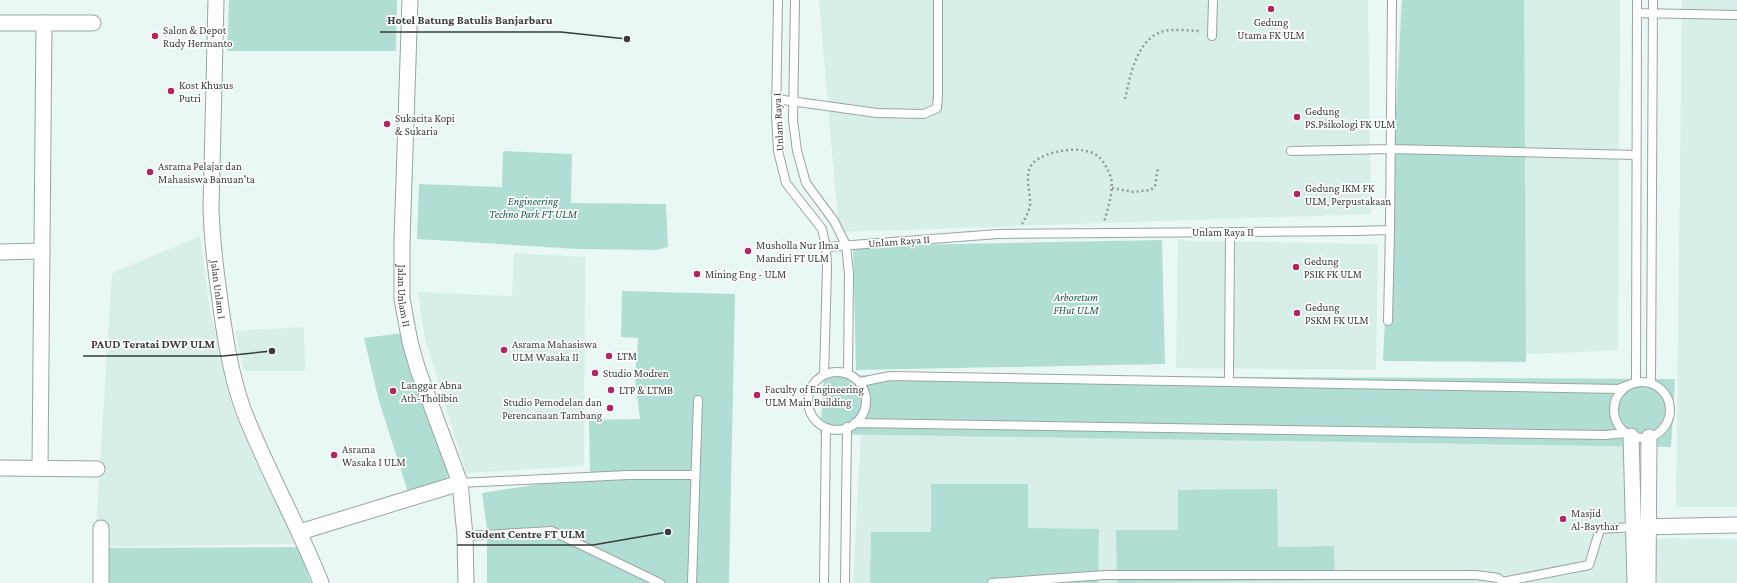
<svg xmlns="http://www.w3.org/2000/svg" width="1737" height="583" font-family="'Crimson Pro',serif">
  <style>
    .built { fill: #d7eee9 }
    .green { fill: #b1ded4 }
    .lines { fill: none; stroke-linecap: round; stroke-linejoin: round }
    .lane-casing { stroke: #98a6a3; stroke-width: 10 }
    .street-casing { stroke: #98a6a3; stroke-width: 17 }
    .path { stroke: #929c99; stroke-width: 2.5; stroke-dasharray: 2 3; stroke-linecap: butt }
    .lane { stroke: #fff; stroke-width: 8 }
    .street { stroke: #fff; stroke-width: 15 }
    .poi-dot { fill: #b12662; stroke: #fff; stroke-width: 1.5 }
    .labels { text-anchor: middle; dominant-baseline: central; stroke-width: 3.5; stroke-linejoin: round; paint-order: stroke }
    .poi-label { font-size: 11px; fill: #363c3a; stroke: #fff; text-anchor: start }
    .street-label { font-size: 11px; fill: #363c3a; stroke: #fff }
    .park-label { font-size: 11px; font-style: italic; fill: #18564c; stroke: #fff }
    .leader { fill: none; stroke: #363c3a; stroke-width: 1.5 }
    .callout-dot { fill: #363c3a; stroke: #fff; stroke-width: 1.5 }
    .callout-label { font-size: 12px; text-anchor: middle; font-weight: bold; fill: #363c3a; stroke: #fff; stroke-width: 3.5; stroke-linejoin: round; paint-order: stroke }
  </style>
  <rect width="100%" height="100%" fill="#eaf8f5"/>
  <path class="built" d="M 819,0 L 1368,0 L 1371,214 L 839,232 Z
    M 1401,0 L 1620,0 L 1618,350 L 1383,361 Z
    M 1682,0 L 1737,0 L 1737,507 L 1676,507 Z
    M 200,236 L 209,304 L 230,399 L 237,419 L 258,466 L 298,544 L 106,547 L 96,528 L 112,273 Z
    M 1178,239 L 1187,241 L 1378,244 L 1376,370 L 1176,368 Z
    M 514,253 L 585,257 L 584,466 L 466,473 L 425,339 L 418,292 L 512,296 Z
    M 304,327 L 305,371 L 244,371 L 235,331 Z
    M 1626,432 L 1627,583 L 853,583 L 861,435 Z
    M 1650,538 L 1737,539 L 1737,583 L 1654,583 Z"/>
  <path class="green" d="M 229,0 L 397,0 L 396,51 L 227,51 Z
    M 1402,0 L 1524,0 L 1526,362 L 1383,361 Z
    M 503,151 L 572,154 L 571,203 L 666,204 L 668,247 L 656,250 L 578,249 L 417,239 L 419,184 L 502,187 Z
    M 1162,240 L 1165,364 L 856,370 L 853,246 Z
    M 622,291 L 735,294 L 729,583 L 487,583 L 487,529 L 482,493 L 590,476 L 589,420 L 640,419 L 635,377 L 638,338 L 621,337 Z
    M 402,333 L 450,471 L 445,482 L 409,495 L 379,401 L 364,338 Z
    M 824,375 L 1675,379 L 1671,447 L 820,434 Z
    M 931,484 L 1028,484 L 1028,528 L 1099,529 L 1098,583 L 870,583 L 871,532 L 931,532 Z
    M 1277,489 L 1278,547 L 1334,546 L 1335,580 L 1117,583 L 1116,530 L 1178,530 L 1178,490 Z
    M 298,547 L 311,583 L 109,583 L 108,548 Z"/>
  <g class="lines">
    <g class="lane-casing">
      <path id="lane" d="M 778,0 L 776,117 L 778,151 L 786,183 L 822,229 L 826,247 L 827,268 L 824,375
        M 795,0 L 793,120 L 797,151 L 806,183 L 834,221 L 846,245 L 849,274 L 848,373
        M 1637,13 L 1737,15
        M 1212,36 L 1213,0
        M 776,99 L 877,113 L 924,114 L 937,108 L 938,96 L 938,0
        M 1291,151 L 1391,149 L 1636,155
        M 826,247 L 998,234 L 1355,231 L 1390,230 L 1392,0
        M 1388,321 L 1390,230
        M808 401a29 29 0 1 1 58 0a29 29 0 1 1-58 0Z
        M 1229,381 L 1230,232
        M1614 410a28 28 0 1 1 56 0a28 28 0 1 1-56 0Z
        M 860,382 L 890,376 L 1618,389 L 1626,386
        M 1636,382 L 1637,0
        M 1651,383 L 1653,0
        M 855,423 L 1605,435 L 1626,433
        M 460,483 L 628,475 L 694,475
        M 465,536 L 552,531 L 660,583
        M 1502,582 L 1589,565 L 1600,529 L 1633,527
        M 692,583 L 698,400
        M 824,583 L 826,428
        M 845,583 L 847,427
        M 992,583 L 1105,575 L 1476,575 L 1498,578 L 1504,583"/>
    </g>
    <g class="street-casing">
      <g id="street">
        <path id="s1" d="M 216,0 L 211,209 C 212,237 215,265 219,293 C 224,332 230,372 243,409 C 266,469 298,524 321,583"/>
        <path id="s2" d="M 410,0 L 402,241 L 402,299 L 410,342 L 418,370 L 460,483 L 465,536 L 466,583"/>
        <path d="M 0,23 L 93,23"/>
        <path d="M 0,252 L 42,251"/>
        <path d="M 1631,436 L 1635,583"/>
        <path d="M 40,467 L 44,23"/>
        <path d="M 0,468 L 97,469"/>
        <path d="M 1638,527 L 1737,525"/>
        <path d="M 300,532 L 460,483"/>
        <path d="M 101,583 L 101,528"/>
        <path d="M 1648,583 L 1649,437"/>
      </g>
    </g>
    <path class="path" d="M 1125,99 C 1130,77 1136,41 1161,32 C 1170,28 1191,31 1201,31
      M 1112,188 L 1133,192 L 1151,190 L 1155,186 L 1158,168
      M 1022,224 C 1025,219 1029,212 1030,205 C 1031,192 1023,174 1033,163 C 1046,150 1085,144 1099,157 C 1104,162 1109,171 1111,178 C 1114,192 1107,210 1104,223"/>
    <use href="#lane" class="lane"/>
    <use href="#street" class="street"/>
  </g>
  <g class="poi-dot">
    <circle cx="1271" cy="9" r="4"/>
    <circle cx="155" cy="36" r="4"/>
    <circle cx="171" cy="91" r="4"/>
    <circle cx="1297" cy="117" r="4"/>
    <circle cx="387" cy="124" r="4"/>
    <circle cx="150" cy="172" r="4"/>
    <circle cx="1297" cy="194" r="4"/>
    <circle cx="748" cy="251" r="4"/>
    <circle cx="1296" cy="267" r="4"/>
    <circle cx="697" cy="274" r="4"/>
    <circle cx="1297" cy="313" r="4"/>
    <circle cx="504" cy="350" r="4"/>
    <circle cx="609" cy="356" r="4"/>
    <circle cx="595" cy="373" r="4"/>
    <circle cx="611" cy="390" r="4"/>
    <circle cx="393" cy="391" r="4"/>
    <circle cx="757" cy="395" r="4"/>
    <circle cx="610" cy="408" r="4"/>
    <circle cx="334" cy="455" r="4"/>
    <circle cx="1563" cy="519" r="4"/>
  </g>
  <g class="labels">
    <g class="poi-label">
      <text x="1271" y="22" text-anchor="middle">Gedung<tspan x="1271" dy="13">Utama FK ULM</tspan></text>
      <text x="163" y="30">Salon &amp; Depot<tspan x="163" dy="13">Rudy Hermanto</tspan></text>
      <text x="179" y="85">Kost Khusus<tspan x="179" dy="13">Putri</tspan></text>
      <text x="1305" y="111">Gedung<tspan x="1305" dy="13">PS.Psikologi FK ULM</tspan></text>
      <text x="395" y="118">Sukacita Kopi<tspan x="395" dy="13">&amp; Sukaria</tspan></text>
      <text x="158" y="166">Asrama Pelajar dan<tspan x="158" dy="13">Mahasiswa Banuan'ta</tspan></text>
      <text x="1305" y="188">Gedung IKM FK<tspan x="1305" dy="13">ULM, Perpustakaan</tspan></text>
      <text x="756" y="245">Musholla Nur Ilma<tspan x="756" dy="13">Mandiri FT ULM</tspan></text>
      <text x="1304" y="261">Gedung<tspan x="1304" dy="13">PSIK FK ULM</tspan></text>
      <text x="705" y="274">Mining Eng - ULM</text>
      <text x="1305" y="307">Gedung<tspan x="1305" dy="13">PSKM FK ULM</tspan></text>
      <text x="512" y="344">Asrama Mahasiswa<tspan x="512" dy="13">ULM Wasaka II</tspan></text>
      <text x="617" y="356">LTM</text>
      <text x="603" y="373">Studio Modren</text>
      <text x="401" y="385">Langgar Abna<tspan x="401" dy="13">Ath-Tholibin</tspan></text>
      <text x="765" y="389">Faculty of Engineering<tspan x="765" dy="13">ULM Main Building</tspan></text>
      <text x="619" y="390">LTP &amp; LTMB</text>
      <text x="602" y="402" text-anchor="end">Studio Pemodelan dan<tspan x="602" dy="13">Perencanaan Tambang</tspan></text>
      <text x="342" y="449">Asrama<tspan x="342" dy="13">Wasaka I ULM</tspan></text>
      <text x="1571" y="513">Masjid<tspan x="1571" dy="13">Al-Baythar</tspan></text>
    </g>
    <g class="street-label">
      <text transform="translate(778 122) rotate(-93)">Unlam Raya I</text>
      <text x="1223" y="232">Unlam Raya II</text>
      <text transform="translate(899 241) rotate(-4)">Unlam Raya II</text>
      <text stroke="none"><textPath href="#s1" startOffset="290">Jalan Unlam I</textPath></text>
      <text stroke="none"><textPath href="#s2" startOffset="296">Jalan Unlam II</textPath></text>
    </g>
    <g class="park-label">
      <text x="533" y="201">Engineering<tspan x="533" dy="13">Techno Park FT ULM</tspan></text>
      <text x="1076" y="297">Arboretum<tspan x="1076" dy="13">FHut ULM</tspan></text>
    </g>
  </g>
  <path class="leader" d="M627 39L561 32H380M272 351L223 356H83M668 532L593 545H457"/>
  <g class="callout-dot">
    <circle cx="627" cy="39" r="4"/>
    <circle cx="272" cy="351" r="4"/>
    <circle cx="668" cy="532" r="4"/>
  </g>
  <g class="callout-label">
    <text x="470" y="24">Hotel Batung Batulis Banjarbaru</text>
    <text x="153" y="348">PAUD Teratai DWP ULM</text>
    <text x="525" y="538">Student Centre FT ULM</text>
  </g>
</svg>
